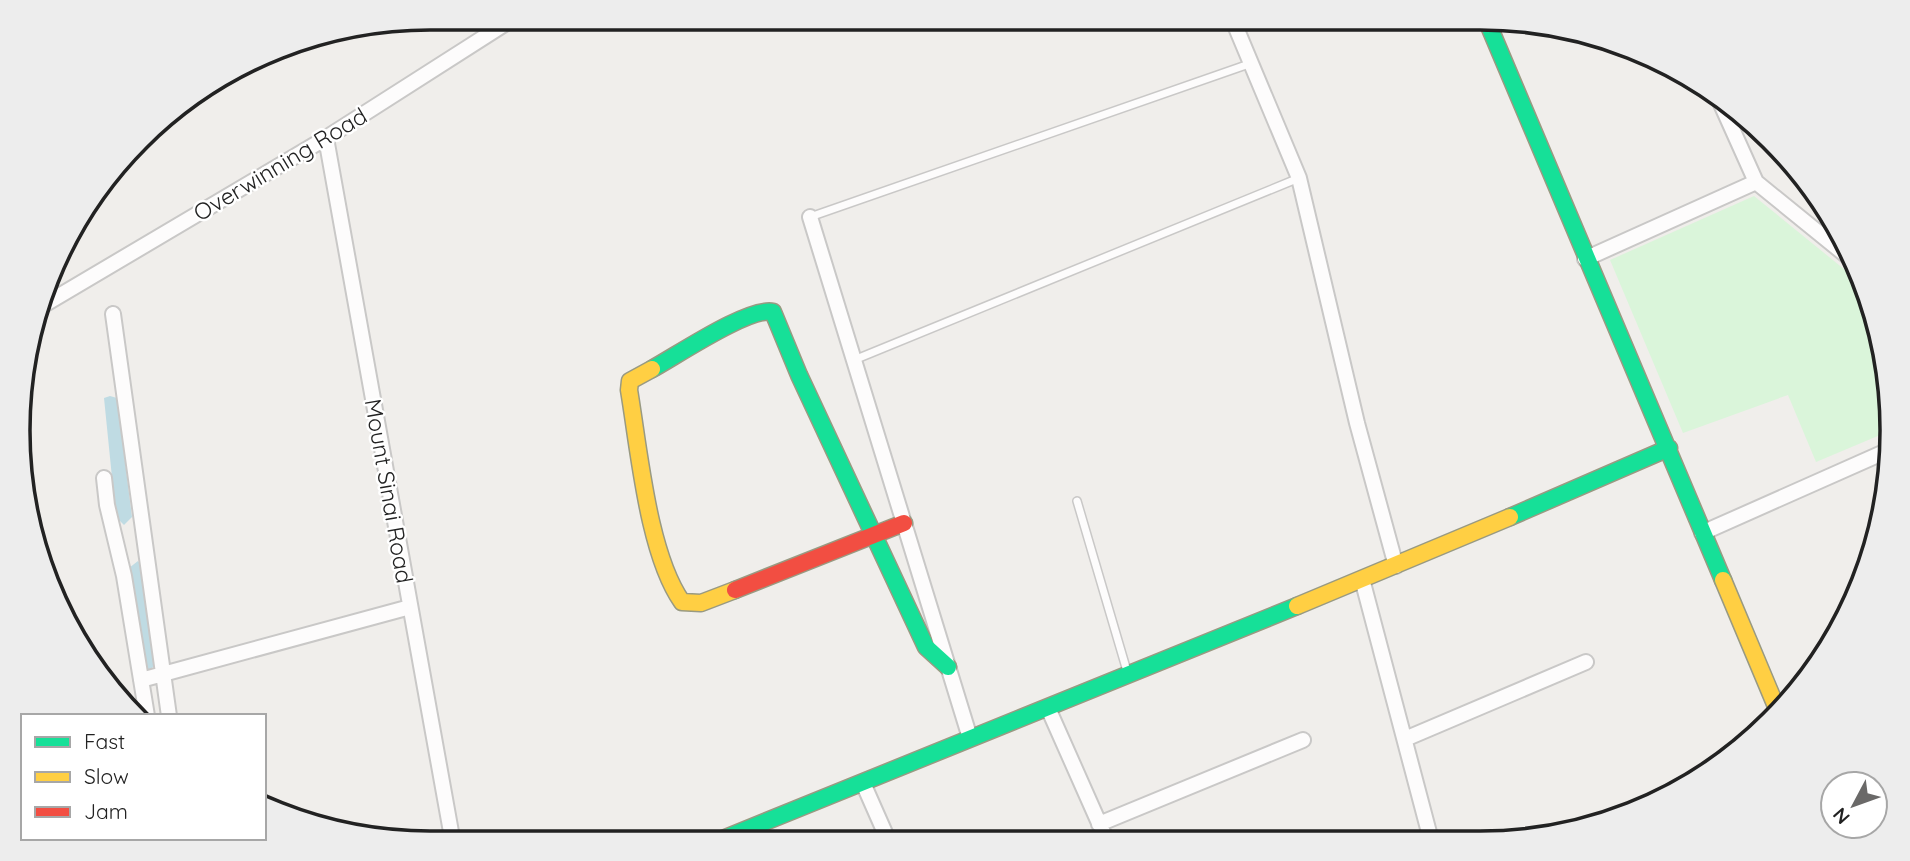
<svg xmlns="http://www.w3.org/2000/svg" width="1910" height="861" font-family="Quicksand,sans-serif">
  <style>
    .park { fill: #daf5da }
    .water { fill: #bfdbe3 }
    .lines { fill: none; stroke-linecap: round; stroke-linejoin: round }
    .lane-casing { stroke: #c9c8c7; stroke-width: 10 }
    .street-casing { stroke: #c9c8c7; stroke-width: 18 }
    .fast-casing { stroke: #999a82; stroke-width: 19 }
    .slow-casing { stroke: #999a82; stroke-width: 19 }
    .jam-casing { stroke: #999a82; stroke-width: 19 }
    .lane { stroke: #fdfcfc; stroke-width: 7 }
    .street { stroke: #fdfcfc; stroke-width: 14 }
    .fast { stroke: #16e098; stroke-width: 16 }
    .slow { stroke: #ffcf43; stroke-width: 16 }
    .jam { stroke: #f24e42; stroke-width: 16 }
    .labels { text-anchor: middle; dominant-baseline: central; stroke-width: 5; stroke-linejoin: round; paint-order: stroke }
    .street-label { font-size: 23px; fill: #222; stroke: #fff }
    .rim { fill: none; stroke: #222; stroke-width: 3.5 }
  </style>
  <rect width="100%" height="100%" fill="#f0eeeb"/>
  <path class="park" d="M 1754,196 L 1855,278 L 1868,306 L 1892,430 L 1816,462 L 1788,395 L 1683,433 L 1610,260 Z"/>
  <path class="water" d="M 110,396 L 117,398 L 132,517 L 124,525 L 116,517 L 104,398 Z
    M 138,561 L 142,567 L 154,665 L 151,670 L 146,670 L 129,568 Z"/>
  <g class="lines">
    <g class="lane-casing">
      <path id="lane" d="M 810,217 L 1249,64
        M 854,360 L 1299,178
        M 1077,501 L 1127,671"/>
    </g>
    <g class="street-casing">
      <path id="street" d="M 1232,18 L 1299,178 L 1357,423 L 1396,566
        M 1721,104 L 1756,182 L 1852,260
        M 326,138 L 453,843
        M 810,217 L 970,738
        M 1585,259 L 1756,182
        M 42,306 L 326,138 L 514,18
        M 113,314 L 169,716
        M 104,478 L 107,505 L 124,576 L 147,716
        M 1702,533 L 1889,450
        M 1362,579 L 1431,840
        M 141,680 L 410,607
        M 1048,708 L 1107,841
        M 1405,739 L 1586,662
        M 863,783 L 889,842
        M 1099,824 L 1303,740"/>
    </g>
    <g class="fast-casing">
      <path id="fast" d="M 1486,19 L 1723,580
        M 652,369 C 676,356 750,306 773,312 L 799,375 L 926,647 L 948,667
        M 1510,517 L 1669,448
        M 713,843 L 1297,606"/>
    </g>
    <g class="slow-casing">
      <path id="slow" d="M 652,369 L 630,381 L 629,390 C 639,449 648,554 682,602 L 701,603 L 735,590
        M 1723,580 L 1778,711
        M 1297,606 L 1510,517"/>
    </g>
    <g class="jam-casing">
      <path id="jam" d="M 735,590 L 904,523"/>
    </g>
    <use href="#lane" class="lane"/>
    <use href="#street" class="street"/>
    <use href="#fast" class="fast"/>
    <use href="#slow" class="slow"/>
    <use href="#jam" class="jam"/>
  </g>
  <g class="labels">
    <g class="street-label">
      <text transform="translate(280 164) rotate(-31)">Overwinning Road</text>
      <text transform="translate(389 491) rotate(80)">Mount Sinai Road</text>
    </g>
  </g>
  <path d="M0 0H1910V861H0ZM430 30H1480A400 400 0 0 1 1880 430V431A400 400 0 0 1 1480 831H430A400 400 0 0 1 30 431V430A400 400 0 0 1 430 30Z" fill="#ededed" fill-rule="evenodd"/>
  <path class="rim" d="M430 30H1480A400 400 0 0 1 1880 430V431A400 400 0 0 1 1480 831H430A400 400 0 0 1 30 431V430A400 400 0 0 1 430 30Z"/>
  <rect x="21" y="714" width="245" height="126" fill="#ffffff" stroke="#a7a7a7" stroke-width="2"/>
  <rect x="35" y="737" width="35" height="10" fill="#16e098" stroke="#a7a7a7" stroke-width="2"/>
  <text x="84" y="749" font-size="21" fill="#222222">Fast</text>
  <rect x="35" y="772" width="35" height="10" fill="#ffcf43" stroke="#a7a7a7" stroke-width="2"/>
  <text x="84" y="784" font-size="21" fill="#222222">Slow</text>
  <rect x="35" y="807" width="35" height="10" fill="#f24e42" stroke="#a7a7a7" stroke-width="2"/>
  <text x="84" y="819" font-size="21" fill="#222222">Jam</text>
  <g transform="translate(1854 805) rotate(229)"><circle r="33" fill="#ffffff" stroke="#a7a7a7" stroke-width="2"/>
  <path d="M0-5L12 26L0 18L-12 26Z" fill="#6a6968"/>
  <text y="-10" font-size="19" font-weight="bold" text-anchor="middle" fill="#222222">N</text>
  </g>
</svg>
